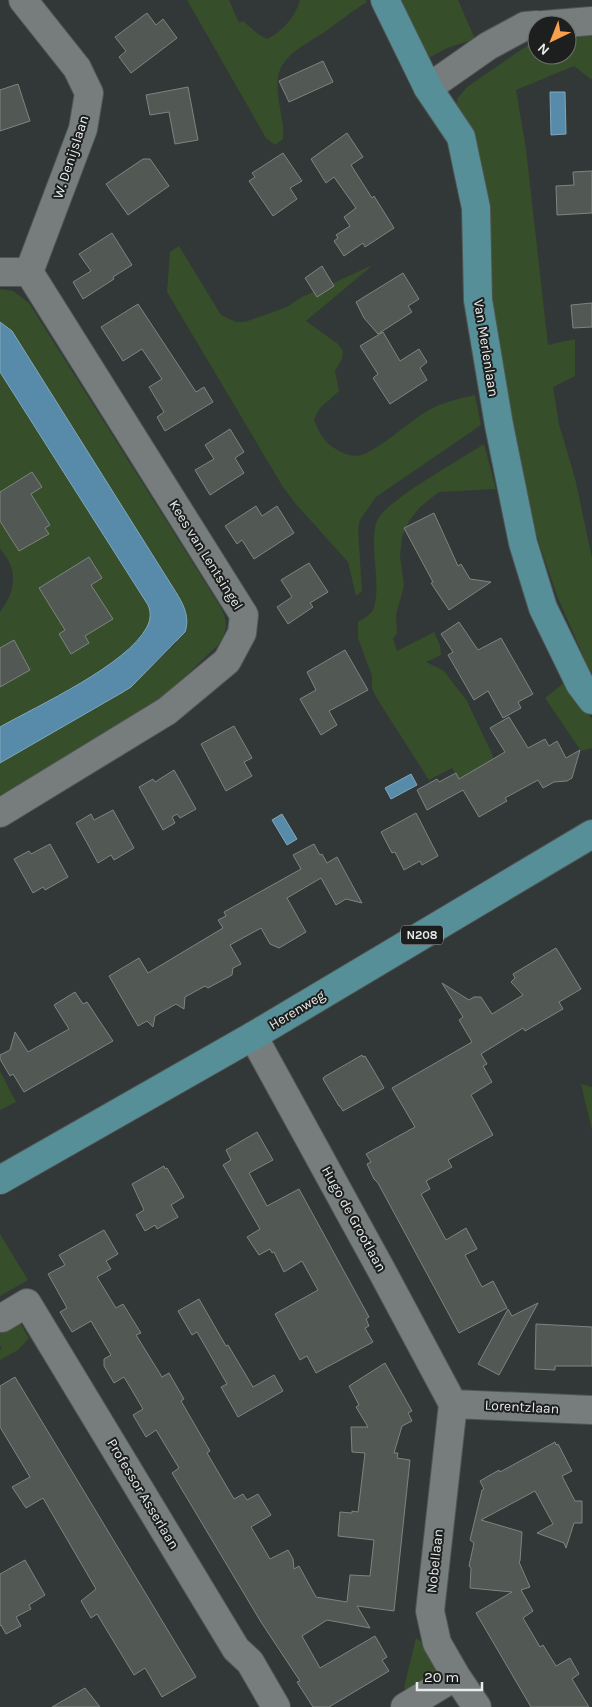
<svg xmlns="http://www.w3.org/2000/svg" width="592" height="1707" font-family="Karla,sans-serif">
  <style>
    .green { fill: #364e29 }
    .water { fill: #578ba9; stroke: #82a8bd }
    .building { fill: #525854; stroke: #7e8480 }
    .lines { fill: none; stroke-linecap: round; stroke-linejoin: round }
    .minor-casing { stroke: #4f5554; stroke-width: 30 }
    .major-casing { stroke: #4f5554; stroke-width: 30 }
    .minor { stroke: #767d7c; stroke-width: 28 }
    .major { stroke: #578f98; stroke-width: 28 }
    .labels { text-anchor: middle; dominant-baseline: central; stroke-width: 4; stroke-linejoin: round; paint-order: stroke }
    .shield { fill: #1c1f1e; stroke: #aaaeae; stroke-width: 1 }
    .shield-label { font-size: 12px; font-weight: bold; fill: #e7eceb }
    .street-label { font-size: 14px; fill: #e7eceb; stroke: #1c1f1e }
  </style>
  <rect width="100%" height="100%" fill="#323837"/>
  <path class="green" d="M 187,0 L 229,0 L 239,23 L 243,21 L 258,34 L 267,39 C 282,32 296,16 300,0 L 366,0 L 367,2 C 352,11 340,21 326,31 C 309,43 281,54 278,78 C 275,97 285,120 283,139 L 275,145 L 266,138 Z
    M 394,0 L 458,0 L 475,39 L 447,48 L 427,59 Z
    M 592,36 L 592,80 L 574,66 L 516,90 L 526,149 L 548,345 L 575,339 L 575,376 L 553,387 L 559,424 L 575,478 L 592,558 L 592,676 L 558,598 L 541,549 L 523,489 L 457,111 L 457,99 L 467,87 L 534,41 L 537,41 L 537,55 L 567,55 L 567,38 Z
    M 179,246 L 221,315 L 236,322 L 245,322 L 287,307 L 302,297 L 373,265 L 306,321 L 338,344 L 343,351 L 342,359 L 335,371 L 339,391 L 320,408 L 314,419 C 318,431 324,443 336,449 C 344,454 351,457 361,455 C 378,450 408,423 424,413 C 439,403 458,399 475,395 L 481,425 L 376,497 L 360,520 L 358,529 L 362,591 L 356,596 L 348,562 L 295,503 L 283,487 L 167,292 L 170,252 Z
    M 0,289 L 13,291 L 29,303 L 220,606 C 228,621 228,629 219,644 L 151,709 L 0,799 L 0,763 L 110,700 L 131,687 L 176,643 L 185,609 L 12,331 L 0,322 Z
    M 0,372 L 148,605 C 151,612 151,619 147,627 C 126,665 39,705 0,727 L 0,612 C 16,591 19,569 0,549 Z
    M 484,444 L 496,489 L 439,492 L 420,507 L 409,521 L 402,537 L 400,555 L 404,586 L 396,615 L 397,633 L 393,639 L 397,651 L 434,632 L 440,645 L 441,655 L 426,662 L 444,671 L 467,701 L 492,754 L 495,767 L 467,793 L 452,768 L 429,780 L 376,697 L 372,688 L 372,676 L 358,638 L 358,622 C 363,619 370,615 373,610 C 383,587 367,540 378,519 C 387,500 463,458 484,444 Z
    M 565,682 L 592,719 L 592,748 L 581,751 L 545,698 Z
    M 0,1071 L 16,1102 L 0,1110 Z
    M 581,1084 L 592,1087 L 592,1130 Z
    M 0,1234 L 28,1280 L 0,1296 Z
    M 20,1323 L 29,1338 L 18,1350 L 0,1360 L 0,1350 L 2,1348 L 0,1345 L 0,1333 Z
    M 416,1638 L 423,1643 L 440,1675 L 412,1697 L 404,1688 Z"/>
  <path class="water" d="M 550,92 L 565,92 L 566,134 L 551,135 Z
    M 0,322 L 12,331 L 172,586 C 181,600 191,615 185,632 L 131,687 L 123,692 L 0,763 L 0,727 C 39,705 127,665 147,627 C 151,619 151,612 148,605 L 0,372 Z
    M 411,774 L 417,785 L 391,799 L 385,788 Z
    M 282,814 L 297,839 L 287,845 L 272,820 Z"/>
  <path class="building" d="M 147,13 L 156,25 L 163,19 L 177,38 L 131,73 L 119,57 L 126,51 L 115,37 Z
    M 323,61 L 333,82 L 289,102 L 279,81 Z
    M 18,84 L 30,121 L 0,131 L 0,90 Z
    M 188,87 L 198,140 L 175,144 L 169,112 L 150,115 L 146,95 Z
    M 347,133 L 363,157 L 351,165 L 372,198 L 374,196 L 394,228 L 365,247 L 363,243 L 344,256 L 334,241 L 338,238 L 336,235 L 350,226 L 344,217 L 356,208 L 334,177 L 326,183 L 311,159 Z
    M 283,153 L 302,181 L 290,188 L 297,199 L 273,216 L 249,181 L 255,177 L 252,173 Z
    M 143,159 L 150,159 L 169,186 L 128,215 L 106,184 Z
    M 592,171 L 592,213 L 557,215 L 556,186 L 574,185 L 573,172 Z
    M 112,233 L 132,265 L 113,277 L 114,279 L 83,299 L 73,282 L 91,271 L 79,254 Z
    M 322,266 L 334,286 L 317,297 L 305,278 Z
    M 403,273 L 419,299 L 408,306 L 412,312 L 378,334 L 364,318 L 356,302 Z
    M 592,303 L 592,327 L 573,328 L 571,305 Z
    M 138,304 L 196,392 L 204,387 L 213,402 L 165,431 L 157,417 L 164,412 L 149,387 L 162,379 L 142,349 L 123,361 L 101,327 Z
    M 383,332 L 400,361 L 419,349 L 427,362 L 420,368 L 427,380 L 390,404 L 373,378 L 378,374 L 360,346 Z
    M 230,429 L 244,452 L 235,458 L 244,473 L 210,495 L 195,470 L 214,459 L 205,445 Z
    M 32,472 L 42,487 L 31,494 L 50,525 L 45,528 L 49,534 L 19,551 L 0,521 L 0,492 Z
    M 256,506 L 262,516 L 277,506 L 294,533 L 254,559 L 242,540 L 237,544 L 225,526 Z
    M 434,513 L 458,566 L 461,564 L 470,579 L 491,582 L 449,610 L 431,583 L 433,582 L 404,528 Z
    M 89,557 L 102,578 L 91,585 L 113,619 L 85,636 L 89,643 L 71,654 L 59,634 L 65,630 L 39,588 Z
    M 309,563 L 328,592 L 310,603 L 313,607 L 288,624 L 277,607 L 292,597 L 281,580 Z
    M 459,622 L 478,650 L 501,638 L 533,694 L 518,702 L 521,708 L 503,718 L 488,691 L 474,700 L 448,655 L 453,652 L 441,634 Z
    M 14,640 L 30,670 L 0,687 L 0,648 Z
    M 345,650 L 368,690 L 329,711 L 337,725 L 321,735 L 300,699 L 316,690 L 307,672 Z
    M 509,717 L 528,748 L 545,739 L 549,746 L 557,741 L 566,758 L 580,750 L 572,778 L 567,781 L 554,782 L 543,788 L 538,780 L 505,798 L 507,801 L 479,817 L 463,790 L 427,810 L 417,790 L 437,779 L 439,782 L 456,773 L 459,779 L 505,752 L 490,728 Z
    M 234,726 L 252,758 L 244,762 L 252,776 L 226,791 L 201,744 Z
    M 174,770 L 196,809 L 180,818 L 177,814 L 172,817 L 175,823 L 163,830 L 139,787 L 153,779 L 155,782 Z
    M 113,810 L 134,848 L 114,860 L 111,855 L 98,863 L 76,823 L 91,814 L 94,820 Z
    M 416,813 L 438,856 L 422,865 L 420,861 L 404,870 L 395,852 L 392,853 L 381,832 Z
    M 50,844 L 68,877 L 45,890 L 43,887 L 33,893 L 14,859 L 29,851 L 31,854 Z
    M 314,844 L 320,855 L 322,854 L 327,863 L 337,857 L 362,903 L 346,899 L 336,905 L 321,878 L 287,898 L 306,932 L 279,948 L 270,944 L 261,928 L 230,945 L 241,964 L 233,968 L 232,975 L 208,988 L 205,986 L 185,997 L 184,1009 L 176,1004 L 155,1016 L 153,1027 L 147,1021 L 138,1026 L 109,976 L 139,958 L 148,973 L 223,928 L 218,920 L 226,916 L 224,912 L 301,869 L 293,855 Z
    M 556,948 L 581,989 L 559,1002 L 563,1009 L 525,1031 L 523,1028 L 481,1054 L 487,1064 L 483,1066 L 492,1082 L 471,1095 L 493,1135 L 448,1160 L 452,1167 L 426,1181 L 430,1189 L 421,1194 L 446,1240 L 466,1228 L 477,1249 L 465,1255 L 482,1287 L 493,1281 L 507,1308 L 459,1333 L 378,1183 L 374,1179 L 367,1164 L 371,1162 L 366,1154 L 415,1127 L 392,1088 L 472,1042 L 459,1020 L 463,1017 L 442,983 L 469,1000 L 474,997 L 481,997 L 492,1014 L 523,995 L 511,982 L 515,978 L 513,974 Z
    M 75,992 L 83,1004 L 87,1002 L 113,1041 L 24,1092 L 13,1074 L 10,1076 L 0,1059 L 0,1055 L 10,1050 L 15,1032 L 28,1052 L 69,1029 L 54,1005 Z
    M 362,1055 L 363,1057 L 365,1056 L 384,1088 L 343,1111 L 340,1106 L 339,1106 L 323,1079 L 324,1077 Z
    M 257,1132 L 273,1160 L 249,1173 L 267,1206 L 299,1189 L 369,1317 L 366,1319 L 369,1326 L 365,1328 L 373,1342 L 316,1373 L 307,1356 L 300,1360 L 275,1314 L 318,1290 L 302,1261 L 284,1272 L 274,1252 L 272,1253 L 270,1249 L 259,1255 L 247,1237 L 260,1229 L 223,1165 L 231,1160 L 226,1150 Z
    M 164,1166 L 165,1169 L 167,1168 L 184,1197 L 171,1205 L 178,1217 L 157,1229 L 155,1225 L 145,1231 L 136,1215 L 144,1210 L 132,1184 Z
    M 104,1230 L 118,1254 L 106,1261 L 111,1269 L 97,1277 L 116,1308 L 123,1304 L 141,1333 L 136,1335 L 162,1377 L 169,1373 L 184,1399 L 181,1401 L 210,1451 L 207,1453 L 234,1499 L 243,1494 L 247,1500 L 258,1494 L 271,1515 L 251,1527 L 270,1559 L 288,1550 L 293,1559 L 294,1569 L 299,1566 L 316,1597 L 347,1602 L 350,1575 L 370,1576 L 374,1540 L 338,1536 L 340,1512 L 352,1513 L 352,1511 L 358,1512 L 365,1453 L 352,1452 L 351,1427 L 368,1427 L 356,1407 L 359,1405 L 349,1386 L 385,1363 L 412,1411 L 408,1413 L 412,1421 L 402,1426 L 394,1453 L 398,1453 L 397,1458 L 410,1460 L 394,1611 L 357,1606 L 370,1628 L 327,1620 L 302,1636 L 320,1668 L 375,1636 L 387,1657 L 382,1660 L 389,1671 L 329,1707 L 313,1707 L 297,1682 L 300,1681 L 261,1622 L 172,1473 L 179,1468 L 156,1430 L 146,1437 L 133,1415 L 143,1409 L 124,1377 L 114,1383 L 104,1366 L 104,1359 L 111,1355 L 91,1321 L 72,1332 L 60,1312 L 67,1308 L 48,1274 L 65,1265 L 59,1255 Z
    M 199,1299 L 226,1346 L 228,1345 L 253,1387 L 274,1375 L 283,1391 L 238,1417 L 221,1387 L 227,1384 L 197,1332 L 192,1335 L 178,1311 Z
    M 538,1303 L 499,1375 L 478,1364 L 508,1309 L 512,1316 Z
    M 536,1324 L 592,1327 L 592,1366 L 555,1366 L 555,1370 L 535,1369 Z
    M 15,1377 L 196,1677 L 162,1697 L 145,1668 L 134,1675 L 97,1614 L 91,1618 L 81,1601 L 96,1589 L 43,1498 L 26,1508 L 12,1487 L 30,1477 L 0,1427 L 0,1386 Z
    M 555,1442 L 556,1445 L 558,1444 L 572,1471 L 562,1476 L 575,1501 L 582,1501 L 582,1523 L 574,1523 L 566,1548 L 564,1543 L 537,1533 L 553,1524 L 535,1491 L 481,1520 L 522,1532 L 520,1561 L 519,1562 L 530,1587 L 521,1590 L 533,1611 L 523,1618 L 540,1647 L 543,1645 L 556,1666 L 570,1658 L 579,1674 L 572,1679 L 589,1707 L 531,1707 L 476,1613 L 512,1592 L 470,1588 L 471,1568 L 469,1566 L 474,1543 L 470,1540 L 482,1490 L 484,1489 L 480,1481 L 499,1470 L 500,1472 Z
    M 25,1560 L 45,1595 L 29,1605 L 31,1609 L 16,1617 L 21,1626 L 6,1634 L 1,1625 L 0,1626 L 0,1574 Z
    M 85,1688 L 100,1707 L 52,1707 Z"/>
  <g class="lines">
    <g class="minor-casing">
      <path id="minor" d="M 543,25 L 592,21
        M 428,88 L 488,46 L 525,26 L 537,25
        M 0,272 L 29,272 L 83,129 L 89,93 L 77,68 L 23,0
        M 0,813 L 167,711 L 227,661 L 242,633 L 244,615 L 29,272
        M 253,1036 L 383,1273 L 453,1404
        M 2,1318 L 27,1303 L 236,1649 L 250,1662 L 276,1707
        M 453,1404 L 430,1611 L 437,1643 L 456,1676 L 477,1707
        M 453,1404 L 592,1410
        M 405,1707 L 456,1676"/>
    </g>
    <g class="major-casing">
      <path id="major" d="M 385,0 L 428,88 L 461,137 L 476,208 L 478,300 L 499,425 L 523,543 L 543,608 L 580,684 L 592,700
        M 0,1180 L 253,1036 L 592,834"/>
    </g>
    <use href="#minor" class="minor"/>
    <use href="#major" class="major"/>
  </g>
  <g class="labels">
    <rect class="shield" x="401" y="925.5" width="42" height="19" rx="4"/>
    <g class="shield-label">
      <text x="422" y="935">N208</text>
    </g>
    <g class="street-label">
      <text transform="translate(71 157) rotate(-72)">W. Denijslaan</text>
      <text transform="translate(486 348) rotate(81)">Van Merlenlaan</text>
      <text transform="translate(206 555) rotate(58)">Kees van Lentsingel</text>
      <text transform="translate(297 1010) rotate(-31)">Herenweg</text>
      <text transform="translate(354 1219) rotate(61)">Hugo de Grootlaan</text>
      <text transform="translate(522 1407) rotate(3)">Lorentzlaan</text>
      <text transform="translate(143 1494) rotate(59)">Professor Asserlaan</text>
      <text transform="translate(435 1561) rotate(-84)">Nobellaan</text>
    </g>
  </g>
  <g transform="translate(552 40) rotate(223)"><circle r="24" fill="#1c1f1e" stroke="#6d7170"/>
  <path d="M0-4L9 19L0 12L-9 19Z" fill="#fa9f4e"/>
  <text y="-8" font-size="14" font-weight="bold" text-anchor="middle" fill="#e7eceb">N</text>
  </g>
  <path d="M417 1682v8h65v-8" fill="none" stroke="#e7eceb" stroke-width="2.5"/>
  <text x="424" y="1682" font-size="15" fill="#e7eceb" stroke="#1c1f1e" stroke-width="4" paint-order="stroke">20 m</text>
</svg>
